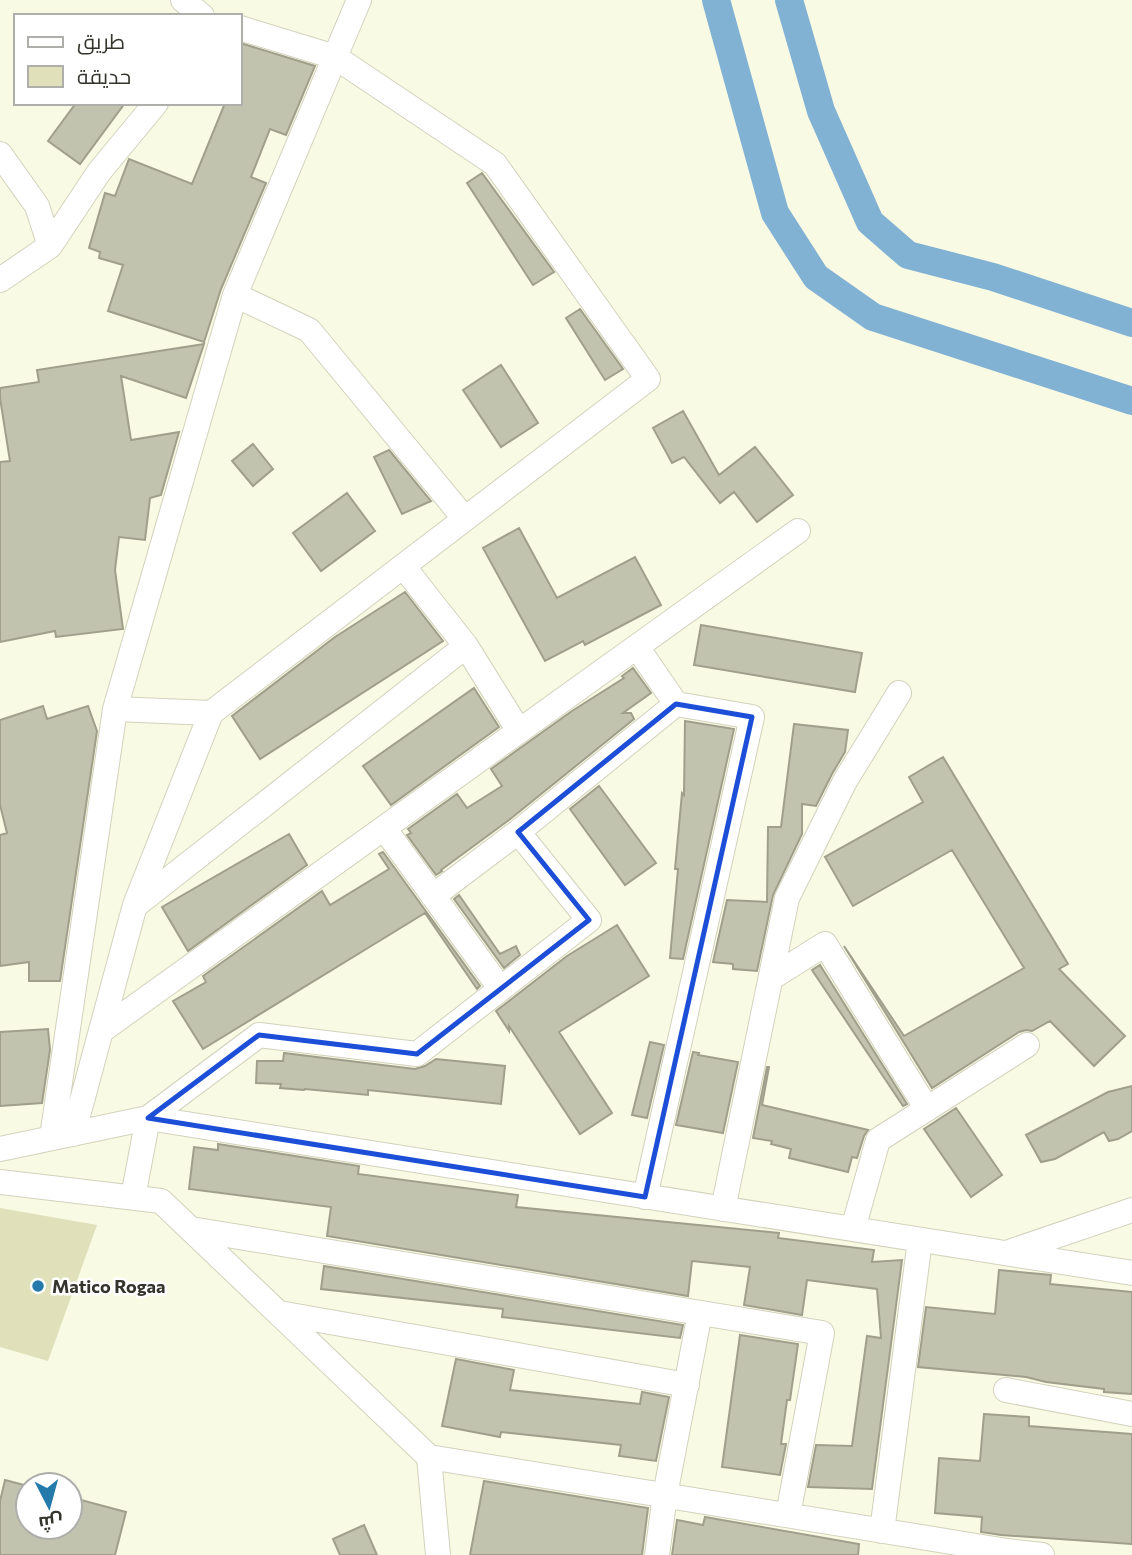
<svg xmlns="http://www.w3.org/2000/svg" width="1132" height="1555" font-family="Commissioner,Cairo,sans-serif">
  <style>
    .green { fill: #e0e0ba }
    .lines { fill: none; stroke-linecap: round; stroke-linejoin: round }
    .canal { stroke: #81b2d3; stroke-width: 28 }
    .building { fill: #c2c3ae; stroke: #9f9f8b; stroke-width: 2 }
    .street-casing { stroke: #d2d2bd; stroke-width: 26 }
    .street { stroke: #fff; stroke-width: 24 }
    .marked { fill: none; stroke: #1d4ed8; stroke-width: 5; stroke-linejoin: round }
    .poi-dot { fill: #247aaa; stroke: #fff; stroke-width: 2.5 }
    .labels { text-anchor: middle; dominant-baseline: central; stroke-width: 5; stroke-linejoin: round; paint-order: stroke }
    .poi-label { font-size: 18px; font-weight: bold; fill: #35352d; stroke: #fff; text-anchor: start }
  </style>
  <rect width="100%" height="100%" fill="#f9fae4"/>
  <path class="green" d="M 0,1208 L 97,1225 L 48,1361 L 0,1347 Z"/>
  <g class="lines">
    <path class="canal" d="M 716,0 L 775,213 L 816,277 L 873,317 L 1132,401
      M 789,0 L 821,111 L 870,222 L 908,255 L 993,277 L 1132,323"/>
  </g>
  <path class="building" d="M 240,43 L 315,66 L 286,135 L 270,129 L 251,177 L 266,183 L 221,289 L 204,342 L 108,311 L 123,265 L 99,258 L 100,252 L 89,248 L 105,193 L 115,196 L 129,159 L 192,184 L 225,103 L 240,103 Z
    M 76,103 L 125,103 L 80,164 L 48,141 Z
    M 482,173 L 554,272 L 533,285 L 467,183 Z
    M 580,309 L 623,369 L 605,380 L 566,318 Z
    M 204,344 L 186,398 L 121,376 L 131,440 L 179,432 L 161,495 L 150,498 L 145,540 L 119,537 L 115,570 L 123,629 L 56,637 L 55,631 L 0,642 L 0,462 L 10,461 L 0,398 L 0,388 L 39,382 L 37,370 Z
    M 501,365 L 538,423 L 501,447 L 463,390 Z
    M 683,411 L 719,475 L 755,447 L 793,495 L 757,522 L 734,492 L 720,503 L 684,457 L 672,463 L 653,428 Z
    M 253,444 L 273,469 L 253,486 L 232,461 Z
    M 389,450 L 431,501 L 402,514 L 374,457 Z
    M 347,493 L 375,531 L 321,571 L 293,533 Z
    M 519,528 L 557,598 L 635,557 L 661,605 L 585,645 L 583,641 L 545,661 L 483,548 Z
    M 405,592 L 443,641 L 260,759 L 232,716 L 335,637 Z
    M 701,625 L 862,653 L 855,692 L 694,665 Z
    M 633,668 L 651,693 L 623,713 L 631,713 L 634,719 L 509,820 L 441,870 L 442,871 L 436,875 L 407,835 L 411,833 L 408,829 L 457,794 L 467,808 L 502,786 L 491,769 L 572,711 L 624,678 L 622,676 Z
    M 474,688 L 499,727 L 391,805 L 363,766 Z
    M 43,706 L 47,719 L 88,706 L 97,731 L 60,981 L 29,981 L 29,962 L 0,966 L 0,835 L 7,833 L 0,805 L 0,720 Z
    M 685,721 L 734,729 L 683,959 L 670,958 L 678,869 L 675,869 L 682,793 L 684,795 Z
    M 794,724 L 848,730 L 845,752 L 832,774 L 816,806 L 802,804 L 802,834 L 773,895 L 757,971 L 733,969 L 733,964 L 713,962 L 727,900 L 767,902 L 768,827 L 781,827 Z
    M 943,757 L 1068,964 L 1059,969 L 1125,1036 L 1094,1066 L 1050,1021 L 1032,1031 L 1026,1030 L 1019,1032 L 932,1088 L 844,946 L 904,1036 L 1024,968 L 952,850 L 853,906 L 825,857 L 923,802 L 909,777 Z
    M 599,786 L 656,863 L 625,885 L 570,809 Z
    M 289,834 L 307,865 L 188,951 L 162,907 Z
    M 383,852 L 480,986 L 477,989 L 425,913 L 203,1049 L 173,1001 L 206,982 L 203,976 L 322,891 L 330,905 L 389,869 L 379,854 Z
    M 459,895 L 500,954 L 516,946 L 520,955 L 504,968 L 454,899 Z
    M 617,925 L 649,976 L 559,1032 L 612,1113 L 580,1134 L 509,1026 L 509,1031 L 496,1011 L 567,956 Z
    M 820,965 L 907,1104 L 903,1106 L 812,970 Z
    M 48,1029 L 50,1050 L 42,1103 L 0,1106 L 0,1032 Z
    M 650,1042 L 664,1045 L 647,1118 L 632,1115 Z
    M 693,1052 L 699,1053 L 698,1055 L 738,1062 L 723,1133 L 676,1125 Z
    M 284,1053 L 415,1069 L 425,1066 L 436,1059 L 505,1066 L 501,1104 L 368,1090 L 368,1095 L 305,1089 L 304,1090 L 280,1088 L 281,1084 L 256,1083 L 257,1061 L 283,1061 Z
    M 767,1067 L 769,1067 L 762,1105 L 868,1130 L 864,1136 L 857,1158 L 852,1157 L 848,1172 L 789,1158 L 791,1149 L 771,1144 L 772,1141 L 753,1138 Z
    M 1132,1086 L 1132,1131 L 1118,1139 L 1109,1141 L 1104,1132 L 1055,1159 L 1041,1162 L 1026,1135 L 1108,1092 Z
    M 956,1108 L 1002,1175 L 971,1197 L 924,1129 Z
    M 218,1144 L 359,1166 L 358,1174 L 518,1195 L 516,1207 L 779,1233 L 778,1238 L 874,1250 L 872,1262 L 902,1260 L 872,1489 L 808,1487 L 816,1445 L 852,1446 L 867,1336 L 881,1338 L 877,1289 L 807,1280 L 802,1315 L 744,1305 L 750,1267 L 692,1261 L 688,1296 L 327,1236 L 331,1207 L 189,1189 L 194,1147 L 218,1150 Z
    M 324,1266 L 683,1325 L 680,1338 L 502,1317 L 503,1309 L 321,1289 Z
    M 999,1270 L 1051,1275 L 1050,1284 L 1132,1292 L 1132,1394 L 1104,1392 L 1104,1389 L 1046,1382 L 1026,1377 L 918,1367 L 926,1307 L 995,1314 Z
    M 740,1335 L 798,1344 L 790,1400 L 787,1400 L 781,1444 L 786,1444 L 780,1475 L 722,1467 Z
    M 456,1359 L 514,1370 L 510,1390 L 640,1404 L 642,1392 L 669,1397 L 656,1461 L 619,1456 L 621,1445 L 501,1432 L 500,1437 L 442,1426 Z
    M 984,1414 L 1029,1417 L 1029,1426 L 1132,1434 L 1132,1544 L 1001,1535 L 981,1532 L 982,1517 L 935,1513 L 939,1458 L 980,1461 Z
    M 5,1480 L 28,1486 L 28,1527 L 70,1527 L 70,1497 L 126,1512 L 115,1555 L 0,1555 L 0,1501 Z
    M 484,1481 L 648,1508 L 642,1555 L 470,1555 Z
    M 705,1517 L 859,1544 L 858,1555 L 672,1555 L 677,1520 L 703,1525 Z
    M 364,1525 L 377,1555 L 340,1555 L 333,1539 Z"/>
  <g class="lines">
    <g class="street-casing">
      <path id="street" d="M 183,0 L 202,16
        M 240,28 L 335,57 L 359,0
        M 0,154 L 37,206 L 50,246
        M 0,280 L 50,246 L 99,172 L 156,103
        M 235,295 L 309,330 L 465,519
        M 403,566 L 466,646 L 519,731
        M 637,647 L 676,704 L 752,717 L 645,1197
        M 115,709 L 211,713
        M 384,828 L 500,988
        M 518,832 L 589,920 L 417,1054 L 259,1035 L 148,1118 L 1132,1273
        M 433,896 L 518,832 L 676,704
        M 136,905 L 466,646
        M 771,978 L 825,944 L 927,1109
        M 101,1031 L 798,531
        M 52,1137 L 115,709 L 235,295 L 335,57 L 495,164 L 648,379 L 211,713 L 135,905 L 73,1134
        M 0,1149 L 148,1118 L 133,1197
        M 0,1182 L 161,1201 L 429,1457 L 1007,1551 L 1042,1555
        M 723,1209 L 787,898 L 845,781 L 899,693
        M 191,1229 L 822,1333 L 788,1515
        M 853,1229 L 878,1140 L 1027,1045
        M 1009,1252 L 1132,1210
        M 279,1313 L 687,1385
        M 1006,1390 L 1132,1414
        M 429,1457 L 438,1555
        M 882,1531 L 920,1240
        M 657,1555 L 665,1495 L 700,1313"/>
    </g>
    <use href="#street" class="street"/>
  </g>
  <path class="marked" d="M 676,704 L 752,717 L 645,1197 L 148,1118 L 259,1035 L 417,1054 L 589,920 L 518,832 Z"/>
  <circle class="poi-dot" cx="38" cy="1286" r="7"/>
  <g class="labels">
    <g class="poi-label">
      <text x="52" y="1286">Matico Rogaa</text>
    </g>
  </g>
  <rect x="14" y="14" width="228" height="91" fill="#ffffff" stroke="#aeaeab" stroke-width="2"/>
  <rect x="28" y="37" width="35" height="10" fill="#ffffff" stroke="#aeaeab" stroke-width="2"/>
  <text x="77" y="49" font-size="21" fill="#35352d">طريق</text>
  <rect x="28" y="66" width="35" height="21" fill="#e0e0ba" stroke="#aeaeab" stroke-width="2"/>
  <text x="77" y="84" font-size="21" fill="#35352d">حديقة</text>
  <g transform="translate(49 1506) rotate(174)"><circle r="33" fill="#ffffff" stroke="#aeaeab" stroke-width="2"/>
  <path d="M0-5L12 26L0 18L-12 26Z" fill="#247aaa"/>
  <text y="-10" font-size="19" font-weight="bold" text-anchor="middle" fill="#35352d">ش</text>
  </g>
</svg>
